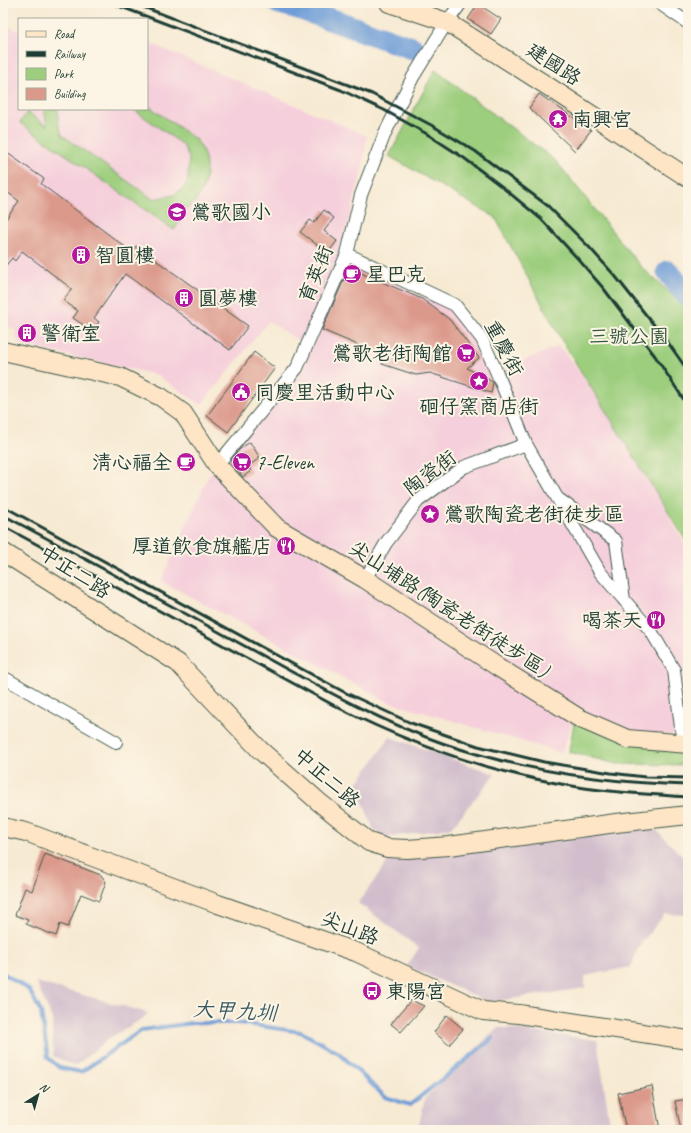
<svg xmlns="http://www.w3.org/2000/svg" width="691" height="1133" font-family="Caveat,'LXGW WenKai TC',sans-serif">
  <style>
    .built { fill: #f5cfdb }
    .industrial { fill: #d1bdcc }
    .green { fill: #9cce7d; stroke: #5e8658 }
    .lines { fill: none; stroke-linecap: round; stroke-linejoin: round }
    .stream { stroke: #6e9dd7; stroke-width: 4 }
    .river { stroke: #6e9dd7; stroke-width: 23 }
    .building { fill: #db998b }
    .street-casing { stroke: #3f574c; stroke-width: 14 }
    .secondary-casing { stroke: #3f574c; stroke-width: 20 }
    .street { stroke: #fff; stroke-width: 12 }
    .secondary { stroke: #fde5c5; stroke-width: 18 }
    .rail { stroke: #1f3d34; stroke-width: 3 }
    .labels { text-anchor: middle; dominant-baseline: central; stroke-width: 4; stroke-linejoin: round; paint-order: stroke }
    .street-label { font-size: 20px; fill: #1f3d34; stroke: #fcf5e5 }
    .poi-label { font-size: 20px; fill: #1f3d34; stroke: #fcf5e5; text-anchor: start }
    .park-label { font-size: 20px; fill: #385a43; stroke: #fcf5e5 }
    .water-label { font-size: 21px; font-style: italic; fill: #375a65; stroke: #fcf5e5 }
  </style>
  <rect width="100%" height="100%" fill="#fcf5e5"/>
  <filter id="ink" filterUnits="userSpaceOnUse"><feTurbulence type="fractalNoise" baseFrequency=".025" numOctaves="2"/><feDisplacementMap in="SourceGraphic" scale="8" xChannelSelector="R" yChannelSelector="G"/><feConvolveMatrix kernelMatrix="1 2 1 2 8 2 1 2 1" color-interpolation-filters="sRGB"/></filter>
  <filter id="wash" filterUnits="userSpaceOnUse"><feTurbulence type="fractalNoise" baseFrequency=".012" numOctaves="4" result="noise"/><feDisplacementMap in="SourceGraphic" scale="16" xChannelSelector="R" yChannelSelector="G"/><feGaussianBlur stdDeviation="0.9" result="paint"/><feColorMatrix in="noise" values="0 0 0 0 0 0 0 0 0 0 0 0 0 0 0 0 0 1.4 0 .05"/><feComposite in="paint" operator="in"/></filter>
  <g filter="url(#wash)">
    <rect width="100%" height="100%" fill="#f7ead3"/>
    <path class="built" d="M 3,24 L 19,31 L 19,109 L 147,109 L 147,42 L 367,136 L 362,172 L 340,253 L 302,343 L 269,321 L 201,405 L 157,375 L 18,344 L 15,330 L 3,324 Z
      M 349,262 L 453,311 L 496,372 L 559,346 L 615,417 L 688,550 L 688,736 L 629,732 L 577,709 L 561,753 L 389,702 L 161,581 L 208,477 L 302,371 Z"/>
    <path class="industrial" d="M 390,737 L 495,774 L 451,828 L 383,838 L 374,830 L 356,785 Z
      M 654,828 L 688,862 L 688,915 L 665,914 L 638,947 L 631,967 L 585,976 L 585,988 L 488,1002 L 407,966 L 419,948 L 358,903 L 389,860 Z
      M 36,982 L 148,1013 L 142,1019 L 111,1037 L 75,1066 L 53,1056 L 52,1019 Z
      M 498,1027 L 597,1040 L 611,1130 L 439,1130 L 419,1125 L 425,1098 Z"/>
    <path class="green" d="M 435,70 L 556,161 L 641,267 L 688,309 L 688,544 L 561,339 L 495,217 L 389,156 Z
      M 147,105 C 158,113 169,120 180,128 C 184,132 190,135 195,139 C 212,156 209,191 190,206 C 184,211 174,211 167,211 L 180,221 L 174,230 L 20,123 L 27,112 L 47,126 L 44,109 L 58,109 L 58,122 L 62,135 L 153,199 L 174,195 L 183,189 L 188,180 L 189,158 L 183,145 L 133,109 L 147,109 Z
      M 574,723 L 688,749 L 688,765 L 617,764 L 569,752 Z"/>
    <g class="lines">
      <path class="stream" d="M 3,973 L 29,990 L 41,1012 L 48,1058 L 60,1068 L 81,1072 L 142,1030 L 192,1023 L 239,1023 L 301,1032 L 339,1053 L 385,1097 L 410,1105 L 493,1038"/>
      <path class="river" d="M 279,3 L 298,8 L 412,48
        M 668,272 L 688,296"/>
    </g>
    <g id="blocks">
      <path class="building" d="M 478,4 L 501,19 L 491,34 L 468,19 Z
        M 539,94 L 591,130 L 575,151 L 529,108 Z
        M 3,150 L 44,179 L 41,184 L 132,252 L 136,246 L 248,326 L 230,350 L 125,274 L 94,318 L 99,322 L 92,331 L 73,318 L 78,311 L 63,300 L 72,289 L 22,251 L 15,261 L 12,258 L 3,269 L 3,223 L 19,201 L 3,189 Z
        M 324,210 L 334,218 L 324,231 L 337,241 L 328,253 L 300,232 L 310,220 L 314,223 Z
        M 349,268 L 422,299 L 449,319 L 479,358 L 467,368 L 493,382 L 491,393 L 430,373 L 416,375 L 382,364 L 384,356 L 322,330 Z
        M 254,352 L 275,368 L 228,432 L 207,416 Z
        M 250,442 L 260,458 L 248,466 L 251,471 L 243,477 L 230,461 L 240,449 Z
        M 45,854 L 101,875 L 106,882 L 99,901 L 81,894 L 68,927 L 60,924 L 56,936 L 26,924 L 28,920 L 15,915 L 25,888 L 32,891 Z
        M 411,1000 L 424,1006 L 401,1032 L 391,1024 Z
        M 447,1015 L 463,1029 L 449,1045 L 434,1032 Z
        M 652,1086 L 660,1130 L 626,1130 L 618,1093 Z
        M 688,1099 L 688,1130 L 681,1130 L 675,1101 Z"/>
    </g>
  </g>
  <g filter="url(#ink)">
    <use href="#blocks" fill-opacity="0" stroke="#3f574c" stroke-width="1"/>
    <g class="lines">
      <g class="street-casing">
        <path id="street" d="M 659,3 L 688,23
          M 347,254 L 455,305 L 482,339 L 500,380 L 526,444 L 600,572 L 651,631 L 674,670 L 683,744
          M 217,465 L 297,368 L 347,254 L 361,195 L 385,133 L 413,77 L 447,22 L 461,3
          M 560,500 L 616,541 L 624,600
          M 365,579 L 386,543 L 418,501 L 464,467 L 526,444
          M 3,677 L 116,742"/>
      </g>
      <g class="secondary-casing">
        <path id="secondary" d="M 389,3 L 447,22 L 560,94 L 688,178
          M 3,351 L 120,377 L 161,397 L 183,413 L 217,465 L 277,528 L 365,579 L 498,667 L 579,718 L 627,739 L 688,744
          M 3,552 L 178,663 L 260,750 L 319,802 L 369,842 L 387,848 L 407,849 L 449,846 L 616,823 L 688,815
          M 3,827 L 26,832 L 218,904 L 356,952 L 483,1011 L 519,1014 L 688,1040"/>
      </g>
      <use href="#street" class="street"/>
      <use href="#secondary" class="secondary"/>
      <path class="rail" d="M 111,3 L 341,90 L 384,110 L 427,134 L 464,158 L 501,186 L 541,219 L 579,260 L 604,289 L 655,356 L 688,406
        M 133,3 L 372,94 L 433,126 L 475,151 L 548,206 L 589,247 L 616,277 L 669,344 L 688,371
        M 3,506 L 344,692 L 411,723 L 478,746 L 544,762 L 611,773 L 645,777 L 688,778
        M 3,515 C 86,559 168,604 250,649 C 314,684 376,720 445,744 C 524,771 605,783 688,785
        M 3,526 L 335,706 C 406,742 482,770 561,784 C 603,792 646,794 688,797"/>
    </g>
  </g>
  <defs>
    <g id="temple-disc" transform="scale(1)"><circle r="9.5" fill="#b5179e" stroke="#fcf5e5"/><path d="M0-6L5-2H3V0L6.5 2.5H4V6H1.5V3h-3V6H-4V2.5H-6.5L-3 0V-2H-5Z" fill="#fff"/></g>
    <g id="school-disc" transform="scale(1)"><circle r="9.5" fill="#b5179e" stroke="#fcf5e5"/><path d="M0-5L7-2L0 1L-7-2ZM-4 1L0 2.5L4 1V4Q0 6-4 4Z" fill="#fff"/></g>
    <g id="building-disc" transform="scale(1)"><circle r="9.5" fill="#b5179e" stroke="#fcf5e5"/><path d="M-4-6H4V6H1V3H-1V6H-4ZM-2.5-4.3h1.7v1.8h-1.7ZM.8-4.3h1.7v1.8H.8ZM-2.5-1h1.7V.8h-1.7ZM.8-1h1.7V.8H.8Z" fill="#fff"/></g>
    <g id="cafe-disc" transform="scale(1)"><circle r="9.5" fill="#b5179e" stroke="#fcf5e5"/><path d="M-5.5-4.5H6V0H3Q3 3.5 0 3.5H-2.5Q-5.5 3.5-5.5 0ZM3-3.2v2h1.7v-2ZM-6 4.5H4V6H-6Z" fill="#fff"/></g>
    <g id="supermarket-disc" transform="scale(1)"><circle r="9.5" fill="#b5179e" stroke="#fcf5e5"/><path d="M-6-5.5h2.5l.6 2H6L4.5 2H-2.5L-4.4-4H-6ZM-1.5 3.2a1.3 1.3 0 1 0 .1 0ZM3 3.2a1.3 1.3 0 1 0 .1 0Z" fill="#fff"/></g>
    <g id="sight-disc" transform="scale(1)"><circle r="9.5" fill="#b5179e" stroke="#fcf5e5"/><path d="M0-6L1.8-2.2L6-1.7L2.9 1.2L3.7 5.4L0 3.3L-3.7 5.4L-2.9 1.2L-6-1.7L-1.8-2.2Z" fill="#fff"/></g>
    <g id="civic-disc" transform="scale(1)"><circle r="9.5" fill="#b5179e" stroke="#fcf5e5"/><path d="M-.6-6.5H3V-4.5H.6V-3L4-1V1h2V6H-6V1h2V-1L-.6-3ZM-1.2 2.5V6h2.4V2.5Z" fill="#fff"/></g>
    <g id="restaurant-disc" transform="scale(1)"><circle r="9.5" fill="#b5179e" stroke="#fcf5e5"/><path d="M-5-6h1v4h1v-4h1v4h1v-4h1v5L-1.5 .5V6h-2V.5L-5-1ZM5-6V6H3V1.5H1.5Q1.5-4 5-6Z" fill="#fff"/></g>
    <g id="bus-disc" transform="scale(1)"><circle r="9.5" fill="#b5179e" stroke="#fcf5e5"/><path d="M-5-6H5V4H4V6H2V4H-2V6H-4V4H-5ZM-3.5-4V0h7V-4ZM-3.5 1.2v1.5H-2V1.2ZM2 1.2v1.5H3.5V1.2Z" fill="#fff"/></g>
  </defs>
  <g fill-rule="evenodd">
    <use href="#temple-disc" x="558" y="119"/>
    <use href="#school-disc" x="177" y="212"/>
    <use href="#building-disc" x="81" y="255"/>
    <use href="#cafe-disc" x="352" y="274"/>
    <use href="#building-disc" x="184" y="298"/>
    <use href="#building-disc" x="27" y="333"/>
    <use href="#supermarket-disc" x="466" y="353"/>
    <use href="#sight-disc" x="479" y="381"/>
    <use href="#civic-disc" x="241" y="392"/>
    <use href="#cafe-disc" x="186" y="462"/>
    <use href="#supermarket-disc" x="242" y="462"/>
    <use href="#sight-disc" x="430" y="514"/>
    <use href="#restaurant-disc" x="286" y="546"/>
    <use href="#restaurant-disc" x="656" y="620"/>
    <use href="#bus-disc" x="372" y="991"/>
  </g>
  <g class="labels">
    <g class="street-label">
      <text transform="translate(554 64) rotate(33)">建國路</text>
      <text transform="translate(316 274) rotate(-68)">育英街</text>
      <text transform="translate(504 348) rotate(62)">重慶街</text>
      <text transform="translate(430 473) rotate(-38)">陶瓷街</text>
      <text transform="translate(75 572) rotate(33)">中正二路</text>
      <text transform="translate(449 609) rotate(33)">尖山埔路(陶瓷老街徒步區)</text>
      <text transform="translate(327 778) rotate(41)">中正二路</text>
      <text transform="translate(350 928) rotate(21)">尖山路</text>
    </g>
    <g class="poi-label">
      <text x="572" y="119">南興宮</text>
      <text x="191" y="212">鶯歌國小</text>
      <text x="95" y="255">智圓樓</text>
      <text x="366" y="274">星巴克</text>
      <text x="198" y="298">圓夢樓</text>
      <text x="41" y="333">警衛室</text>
      <text x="452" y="353" text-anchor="end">鶯歌老街陶館</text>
      <text x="255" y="392">同慶里活動中心</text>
      <text x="479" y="406" text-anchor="middle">硘仔窯商店街</text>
      <text x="172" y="462" text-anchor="end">清心福全</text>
      <text x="256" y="462">7-Eleven</text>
      <text x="444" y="514">鶯歌陶瓷老街徒步區</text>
      <text x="272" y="546" text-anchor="end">厚道飲食旗艦店</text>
      <text x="642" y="620" text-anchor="end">喝茶天</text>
      <text x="386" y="991">東陽宮</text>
    </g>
    <g class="park-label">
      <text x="629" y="336">三號公園</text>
    </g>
    <g class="water-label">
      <text transform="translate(235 1011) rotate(3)">大甲九圳</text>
    </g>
  </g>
  <rect width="691" height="1133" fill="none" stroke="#fcf5e5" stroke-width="16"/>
  <rect x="18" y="18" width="130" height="92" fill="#fcf5e5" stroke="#a4ab9e"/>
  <rect x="26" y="31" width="20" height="6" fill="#fde5c5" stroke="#a4ab9e"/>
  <text x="54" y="38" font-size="12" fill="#1f3d34">Road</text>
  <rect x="26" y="51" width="20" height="6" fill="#1f3d34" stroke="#a4ab9e"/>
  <text x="54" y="58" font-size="12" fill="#1f3d34">Railway</text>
  <rect x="26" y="68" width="20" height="12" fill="#9cce7d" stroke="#a4ab9e"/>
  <text x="54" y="78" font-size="12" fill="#1f3d34">Park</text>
  <rect x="26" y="88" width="20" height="12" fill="#db998b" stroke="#a4ab9e"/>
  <text x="54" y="98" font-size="12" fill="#1f3d34">Building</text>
  <g transform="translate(38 1095) rotate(37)" stroke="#fcf5e5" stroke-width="3" paint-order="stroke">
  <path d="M0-3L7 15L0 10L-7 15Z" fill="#1f3d34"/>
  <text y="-6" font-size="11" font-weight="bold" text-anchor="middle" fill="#1f3d34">N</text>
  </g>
</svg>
